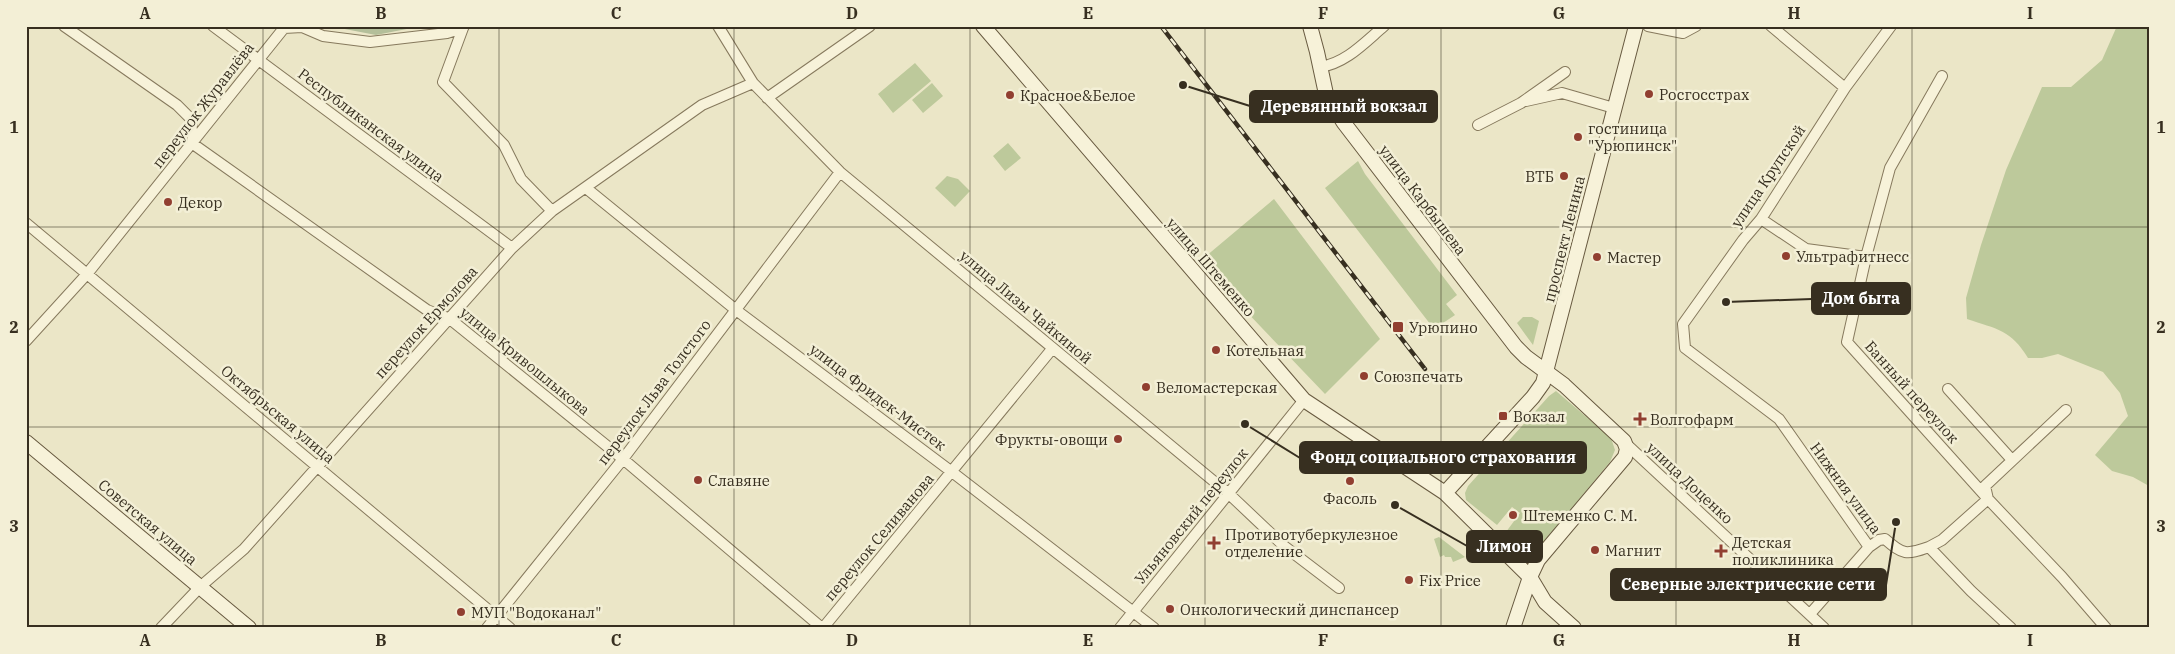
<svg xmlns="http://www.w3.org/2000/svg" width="2175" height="654" font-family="'IBM Plex Serif',serif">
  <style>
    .green { fill: #bdc99b }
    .cemetery { fill: #b4bf9a }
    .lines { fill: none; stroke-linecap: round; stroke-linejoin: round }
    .minor-casing { stroke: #86795d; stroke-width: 12 }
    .secondary-casing { stroke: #685a40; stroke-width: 16 }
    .minor { stroke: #f7f2d9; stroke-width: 10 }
    .secondary { stroke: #f7f2d9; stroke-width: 14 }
    .rail-casing { stroke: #372f20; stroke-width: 4.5 }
    .rail { stroke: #f3efd6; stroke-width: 2.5; stroke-dasharray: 8; stroke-linecap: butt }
    .grid { fill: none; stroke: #372f20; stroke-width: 1; stroke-opacity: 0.55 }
    .poi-dot { fill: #913f31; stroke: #f3efd6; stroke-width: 2 }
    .labels { text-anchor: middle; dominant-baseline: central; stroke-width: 5; stroke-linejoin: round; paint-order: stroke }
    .poi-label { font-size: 15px; fill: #372f20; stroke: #f3efd6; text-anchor: start }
    .street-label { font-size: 15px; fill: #372f20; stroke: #f3efd6 }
    .leader { fill: none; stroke: #372f20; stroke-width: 2 }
    .callout-dot { fill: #372f20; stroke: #f3efd6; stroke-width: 2 }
    .callout { fill: #372f20; stroke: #372f20; stroke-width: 2 }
    .callout-label { font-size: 16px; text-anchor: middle; font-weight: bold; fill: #fff }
    .neatline { fill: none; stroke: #372f20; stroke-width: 2 }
    .grid-label { font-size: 16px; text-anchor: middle; font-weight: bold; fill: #372f20 }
  </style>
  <rect width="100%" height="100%" fill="#ebe6c7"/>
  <path class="green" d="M 2117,26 L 2149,26 L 2149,486 L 2133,477 L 2112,471 L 2095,455 L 2128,416 L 2120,393 L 2103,372 L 2058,354 L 2042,358 L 2028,358 C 2011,330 1997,329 1967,319 L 1966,298 L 1981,245 L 2006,170 L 2042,87 L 2071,87 L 2102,60 Z
    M 915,63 L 931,81 L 893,113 L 878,94 Z
    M 932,83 L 943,96 L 923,113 L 912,100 Z
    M 1008,143 L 1021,158 L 1005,171 L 993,156 Z
    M 1358,161 L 1365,174 L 1457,295 L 1446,304 L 1455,315 L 1434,329 L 1325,188 Z
    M 947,176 L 958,179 L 970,191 L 955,207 L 935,188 Z
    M 1274,199 L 1380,339 L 1325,394 L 1199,262 Z
    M 1523,317 L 1532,317 L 1539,321 L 1533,345 L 1517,323 Z
    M 1556,391 L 1611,438 L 1615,450 L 1610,462 L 1542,544 L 1537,547 L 1525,548 L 1506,532 L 1520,513 L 1512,507 L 1497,525 L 1466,500 L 1465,493 L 1468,486 L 1549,396 Z
    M 1439,537 L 1465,557 L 1453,562 L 1451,557 L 1445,557 L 1444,555 L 1440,557 L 1434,539 Z"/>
  <path class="cemetery" d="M 329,26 L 422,26 L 376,35 Z"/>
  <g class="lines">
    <g class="minor-casing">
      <path id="minor" d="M 64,26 L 177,105 L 191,119 L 193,144 L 427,310 L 450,319 L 623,459 L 822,628
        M 213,26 L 512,248
        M 718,26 L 753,83 L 840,172 L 1228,493 L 1284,546 L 1339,588
        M 1648,26 L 1683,33 L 1696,26
        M 1771,26 L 1845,88
        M 1891,26 L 1845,88 L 1761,219 L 1743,240 L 1683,324 L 1685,348 L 1779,419 L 1869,547 L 1879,540 L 1885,539 C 1903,555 1906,555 1929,547 L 1971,591 L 2011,628
        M 463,28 L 443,82 L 504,145 L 521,179 L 552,211
        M 1320,67 C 1346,63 1364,43 1384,26
        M 1942,76 L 1890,168 L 1866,257 L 1847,342 L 1988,499 L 2062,577 L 2106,628
        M 767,98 L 870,26
        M 1526,101 L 1562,93 L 1614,108
        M 1478,125 L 1521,103 L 1565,72
        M 586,188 L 736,310 L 952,472 L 1154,628
        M 1761,219 L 1806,249 L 1866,257
        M 26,223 L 510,628
        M 26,341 L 87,274 L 284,28 L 302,27 L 323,36 L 370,42 L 447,33 L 463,28 L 464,26
        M 1948,389 L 2012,460
        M 1624,442 L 1824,628
        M 1929,547 L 1942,540 L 1988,499 L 1985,486 L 2066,410
        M 1810,614 L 1869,547
        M 161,628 L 201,586 L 244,549 L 512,248 L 552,211 L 702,105 L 753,83
        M 487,628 L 623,459 L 840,172
        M 823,628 L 1052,349
        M 1120,628 L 1304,400"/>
    </g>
    <g class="secondary-casing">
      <path id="secondary" d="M 983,26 L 1304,400 L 1445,493 L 1530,577 L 1545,602 L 1574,628
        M 1310,26 L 1317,52 L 1326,94 L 1344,123 L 1516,347 L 1526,357 L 1564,385 L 1624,441 L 1627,449 L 1625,457 L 1538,560 L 1530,577 L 1513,628
        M 26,442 L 249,628
        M 1445,493 L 1533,397 L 1543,383 L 1636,26"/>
    </g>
    <use href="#minor" class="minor"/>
    <use href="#secondary" class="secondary"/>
    <g class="rail-casing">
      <path id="rail" d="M 1161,26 L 1425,369"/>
    </g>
    <use href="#rail" class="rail"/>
  </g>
  <path class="grid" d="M 263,26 L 263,628M 499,26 L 499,628M 734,26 L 734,628M 970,26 L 970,628M 1205,26 L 1205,628M 1441,26 L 1441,628M 1676,26 L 1676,628M 1912,26 L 1912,628M 26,227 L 2149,227M 26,427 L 2149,427"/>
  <g class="poi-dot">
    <circle cx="1649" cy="94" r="5"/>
    <circle cx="1010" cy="95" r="5"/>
    <circle cx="1578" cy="137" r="5"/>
    <circle cx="1564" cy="176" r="5"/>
    <circle cx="168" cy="202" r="5"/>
    <circle cx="1786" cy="256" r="5"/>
    <circle cx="1597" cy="257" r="5"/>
    <rect x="1392" y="321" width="12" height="12" rx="2.5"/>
    <circle cx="1216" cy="350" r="5"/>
    <circle cx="1364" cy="376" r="5"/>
    <circle cx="1146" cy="387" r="5"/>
    <rect x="1498" y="411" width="10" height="10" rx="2.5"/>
    <path d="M1637.5 411.5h5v5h5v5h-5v5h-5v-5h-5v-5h5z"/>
    <circle cx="1118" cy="439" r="5"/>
    <circle cx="698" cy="480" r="5"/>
    <circle cx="1350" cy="481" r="5"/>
    <circle cx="1513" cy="515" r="5"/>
    <path d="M1211.5 535.5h5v5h5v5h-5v5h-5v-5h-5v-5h5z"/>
    <circle cx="1595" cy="550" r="5"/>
    <path d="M1718.5 543.5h5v5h5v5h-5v5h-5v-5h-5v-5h5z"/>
    <circle cx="1409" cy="580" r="5"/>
    <circle cx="1170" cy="609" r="5"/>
    <circle cx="461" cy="612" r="5"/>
  </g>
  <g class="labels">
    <g class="poi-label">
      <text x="1659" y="94">Росгосстрах</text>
      <text x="1020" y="95">Красное&amp;Белое</text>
      <text x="1588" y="128">гостиница<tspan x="1588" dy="17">"Урюпинск"</tspan></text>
      <text x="1554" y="176" text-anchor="end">ВТБ</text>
      <text x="178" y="202">Декор</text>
      <text x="1796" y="256">Ультрафитнесс</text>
      <text x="1607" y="257">Мастер</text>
      <text x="1409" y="327">Урюпино</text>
      <text x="1226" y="350">Котельная</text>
      <text x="1374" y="376">Союзпечать</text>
      <text x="1156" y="387">Веломастерская</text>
      <text x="1513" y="416">Вокзал</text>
      <text x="1650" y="419">Волгофарм</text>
      <text x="1108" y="439" text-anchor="end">Фрукты-овощи</text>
      <text x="708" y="480">Славяне</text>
      <text x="1350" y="498" text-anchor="middle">Фасоль</text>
      <text x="1523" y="515">Штеменко С. М.</text>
      <text x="1225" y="534">Противотуберкулезное<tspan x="1225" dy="17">отделение</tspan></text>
      <text x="1732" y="542">Детская<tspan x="1732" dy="17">поликлиника</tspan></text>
      <text x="1605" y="550">Магнит</text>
      <text x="1419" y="580">Fix Price</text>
      <text x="1180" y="609">Онкологический динспансер</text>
      <text x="471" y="612">МУП "Водоканал"</text>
    </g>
    <g class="street-label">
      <text transform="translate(203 105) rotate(-52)">переулок Журавлёва</text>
      <text transform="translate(371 125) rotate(37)">Республиканская улица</text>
      <text transform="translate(1768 176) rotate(-56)">улица Крупской</text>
      <text transform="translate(1423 200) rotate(53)">улица Карбышева</text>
      <text transform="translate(1564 239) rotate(-76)">проспект Ленина</text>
      <text transform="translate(1211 267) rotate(49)">улица Штеменко</text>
      <text transform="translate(1026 307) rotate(40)">улица Лизы Чайкиной</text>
      <text transform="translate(426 322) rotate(-48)">переулок Ермолова</text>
      <text transform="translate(525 361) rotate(39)">улица Кривошлыкова</text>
      <text transform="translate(654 392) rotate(-53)">переулок Льва Толстого</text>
      <text transform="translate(1912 392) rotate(48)">Банный переулок</text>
      <text transform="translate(878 397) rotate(37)">улица Фридек-Мистек</text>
      <text transform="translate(278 414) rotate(40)">Октябрьская улица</text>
      <text transform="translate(1690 483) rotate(43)">улица Доценко</text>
      <text transform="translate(1846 488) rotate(54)">Нижняя улица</text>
      <text transform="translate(1191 516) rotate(-51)">Ульяновский переулок</text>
      <text transform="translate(148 522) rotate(40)">Советская улица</text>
      <text transform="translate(879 537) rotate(-50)">переулок Селиванова</text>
    </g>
  </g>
  <path class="leader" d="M1183 85L1250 106M1726 302L1812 299M1245 424L1300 458M1395 505L1467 546M1896 522L1886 585"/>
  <g class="callout-dot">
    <circle cx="1183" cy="85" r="5"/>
    <circle cx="1726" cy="302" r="5"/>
    <circle cx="1245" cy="424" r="5"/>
    <circle cx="1395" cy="505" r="5"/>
    <circle cx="1896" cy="522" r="5"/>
  </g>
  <g class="callout">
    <rect x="1250" y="91" width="187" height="31" rx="5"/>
    <rect x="1812" y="283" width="98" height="31" rx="5"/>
    <rect x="1300" y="442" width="286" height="31" rx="5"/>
    <rect x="1467" y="531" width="75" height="31" rx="5"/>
    <rect x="1611" y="569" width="275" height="31" rx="5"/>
  </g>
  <g class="callout-label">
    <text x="1344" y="112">Деревянный вокзал</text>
    <text x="1861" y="304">Дом быта</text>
    <text x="1443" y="463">Фонд социального страхования</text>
    <text x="1504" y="552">Лимон</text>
    <text x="1748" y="590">Северные электрические сети</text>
  </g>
  <rect width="2175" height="654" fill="none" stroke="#f3efd6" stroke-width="55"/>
  <rect x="28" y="28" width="2120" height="598" class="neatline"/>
  <g class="grid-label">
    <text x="145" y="19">A</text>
    <text x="381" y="19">B</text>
    <text x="616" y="19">C</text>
    <text x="852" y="19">D</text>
    <text x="1088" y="19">E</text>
    <text x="1323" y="19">F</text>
    <text x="1559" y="19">G</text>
    <text x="1794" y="19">H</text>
    <text x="2030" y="19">I</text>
    <text x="14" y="133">1</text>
    <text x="2161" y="133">1</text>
    <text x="14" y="333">2</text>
    <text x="2161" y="333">2</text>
    <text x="14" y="532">3</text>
    <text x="2161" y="532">3</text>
    <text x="145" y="646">A</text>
    <text x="381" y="646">B</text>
    <text x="616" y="646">C</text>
    <text x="852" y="646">D</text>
    <text x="1088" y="646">E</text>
    <text x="1323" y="646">F</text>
    <text x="1559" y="646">G</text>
    <text x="1794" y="646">H</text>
    <text x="2030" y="646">I</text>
  </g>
</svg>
